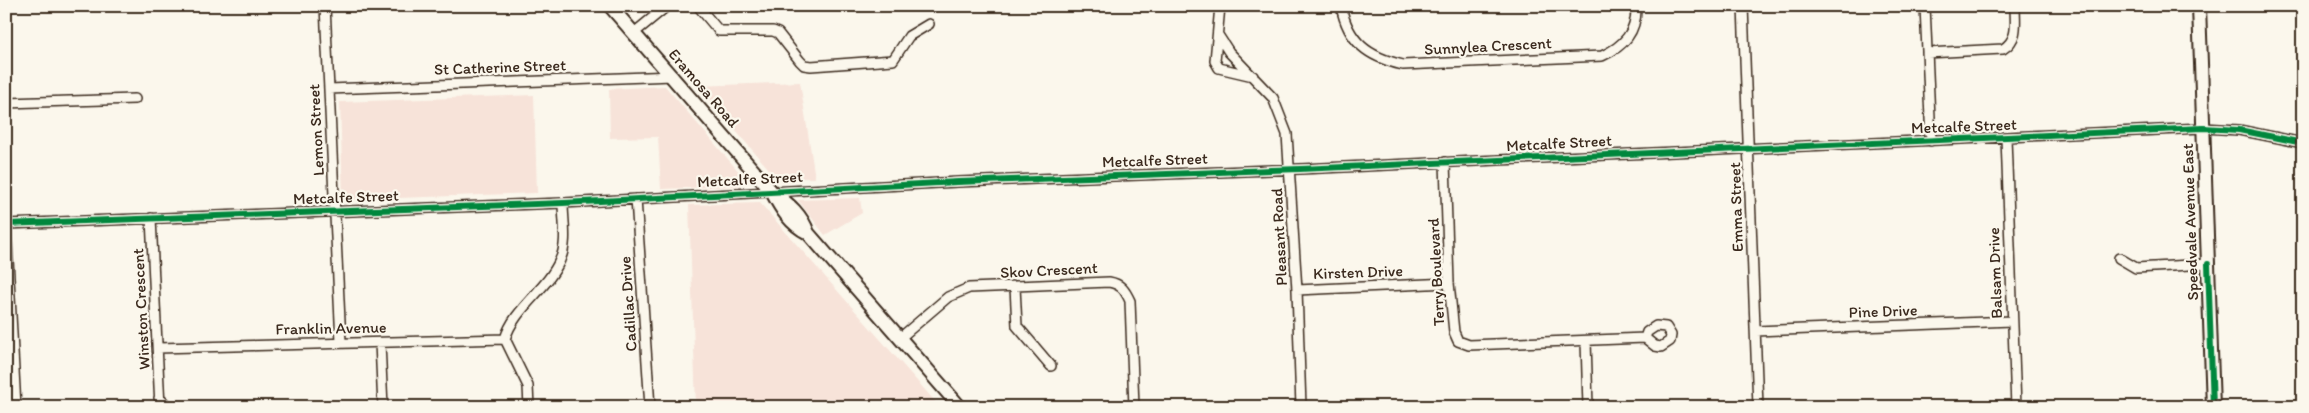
<svg xmlns="http://www.w3.org/2000/svg" width="2309" height="413" font-family="Itim,sans-serif">
  <style>
    .built { fill: #f7e3d9 }
    .lines { fill: none; stroke-linecap: round; stroke-linejoin: round }
    .minor-casing { stroke: #3b2a1e; stroke-width: 12 }
    .secondary-casing { stroke: #3b2a1e; stroke-width: 16 }
    .minor { stroke: #fbf7ec; stroke-width: 9 }
    .secondary { stroke: #fbf7ec; stroke-width: 12 }
    .cycleway-casing { stroke: #fbf7ec; stroke-width: 9 }
    .cycleway { stroke: #00873e; stroke-width: 6 }
    .labels { text-anchor: middle; dominant-baseline: central; stroke-width: 4.5; stroke-linejoin: round; paint-order: stroke }
    .street-label { font-size: 16px; fill: #3b2a1e; stroke: #fbf7ec }
  </style>
  <rect width="100%" height="100%" fill="#fbf7ec"/>
  <filter id="ink" filterUnits="userSpaceOnUse"><feTurbulence type="fractalNoise" baseFrequency=".02" numOctaves="2"/><feDisplacementMap in="SourceGraphic" scale="10" xChannelSelector="R" yChannelSelector="G"/><feConvolveMatrix kernelMatrix="1 2 1 2 8 2 1 2 1" color-interpolation-filters="sRGB"/></filter>
  <g filter="url(#ink)">
    <path class="built" d="M 800,82 L 815,178 L 781,178 L 774,175 L 697,86 Z
      M 665,86 L 746,180 L 739,186 L 661,189 L 658,137 L 610,138 L 609,89 Z
      M 534,95 L 537,193 L 343,200 L 340,102 Z
      M 860,198 L 862,213 L 825,235 L 798,200 Z
      M 760,203 L 940,407 L 696,407 L 689,205 Z"/>
    <g class="lines">
      <g class="minor-casing">
        <path id="minor" d="M 325,6 L 341,342
          M 698,6 L 719,31 L 773,31 L 778,33 L 800,61 L 804,65 L 811,66 L 893,60 L 909,36 L 929,24
          M 1220,6 L 1215,61 L 1219,68 L 1253,76
          M 1341,6 C 1348,42 1368,57 1403,65 L 1602,56 C 1624,46 1637,32 1636,6
          M 1743,6 L 1758,407
          M 1925,6 L 1931,141
          M 634,33 L 667,6
          M 1218,35 L 1229,52 L 1273,98 L 1287,134 L 1297,290 L 1301,407
          M 1927,53 L 2003,49 C 2019,39 2015,23 2015,6
          M 329,89 L 673,76
          M 6,103 L 135,99
          M 2006,138 L 2016,407
          M 1445,162 L 1449,283 L 1454,332 L 1458,341 L 1469,345 L 1645,338 L 1655,346 L 1661,347 L 1670,341 L 1671,335 L 1666,327 L 1656,326 L 1647,332 L 1645,338
          M 636,199 L 650,407
          M 151,218 L 160,407
          M 6,222 L 16,407
          M 6,224 L 563,203 L 958,182 L 1300,169 L 2203,128 L 2239,130 L 2303,143
          M 2119,258 L 2136,268 L 2208,264
          M 1015,287 L 1017,326 L 1051,366
          M 1297,290 L 1449,283
          M 1756,331 L 2012,321
          M 900,338 L 948,297 L 969,288 L 1109,282 C 1121,284 1125,290 1130,301 L 1134,407
          M 1586,341 L 1588,407
          M 380,343 L 383,407
          M 158,348 L 505,339
          M 159,398 L 169,407
          M 529,407 L 528,386 L 505,339 C 514,308 547,290 560,260 C 568,243 563,221 563,203"/>
      </g>
      <g class="secondary-casing">
        <path id="secondary" d="M 610,6 L 772,192 C 781,209 790,224 808,233 L 960,407
          M 2199,6 L 2213,407
          M 774,193 C 789,204 802,215 808,233"/>
      </g>
      <use href="#minor" class="minor"/>
      <use href="#secondary" class="secondary"/>
      <g class="cycleway-casing">
        <path id="cycleway" d="M 6,224 L 563,203 L 958,182 L 1300,169 L 2203,128 L 2239,130 L 2303,143
          M 2208,264 L 2213,407"/>
      </g>
      <use href="#cycleway" class="cycleway"/>
    </g>
  </g>
  <g class="labels">
    <g class="street-label">
      <text transform="translate(1488 46) rotate(-3)">Sunnylea Crescent</text>
      <text transform="translate(500 67) rotate(-2)">St Catherine Street</text>
      <text transform="translate(704 88) rotate(49)">Eramosa Road</text>
      <text transform="translate(1964 126) rotate(-2)">Metcalfe Street</text>
      <text transform="translate(316 130) rotate(-93)">Lemon Street</text>
      <text transform="translate(1559 143) rotate(-3)">Metcalfe Street</text>
      <text transform="translate(1155 160) rotate(-2)">Metcalfe Street</text>
      <text transform="translate(750 179) rotate(-3)">Metcalfe Street</text>
      <text transform="translate(346 197) rotate(-2)">Metcalfe Street</text>
      <text transform="translate(1736 207) rotate(-92)">Emma Street</text>
      <text transform="translate(2190 222) rotate(-92)">Speedvale Avenue East</text>
      <text transform="translate(1279 237) rotate(-93)">Pleasant Road</text>
      <text transform="translate(1049 270) rotate(-3)">Skov Crescent</text>
      <text transform="translate(1358 272) rotate(-2)">Kirsten Drive</text>
      <text transform="translate(1436 272) rotate(-93)">Terry Boulevard</text>
      <text transform="translate(1995 273) rotate(-92)">Balsam Drive</text>
      <text transform="translate(628 304) rotate(-94)">Cadillac Drive</text>
      <text transform="translate(141 309) rotate(-93)">Winston Crescent</text>
      <text transform="translate(1883 311) rotate(-2)">Pine Drive</text>
      <text transform="translate(331 328) rotate(-1)">Franklin Avenue</text>
    </g>
  </g>
  <rect width="2309" height="413" fill="none" stroke="#fbf7ec" stroke-width="25"/>
  <rect x="12" y="12" width="2284" height="388" fill="none" stroke="#3b2a1e" stroke-width="2" filter="url(#ink)"/>
</svg>
